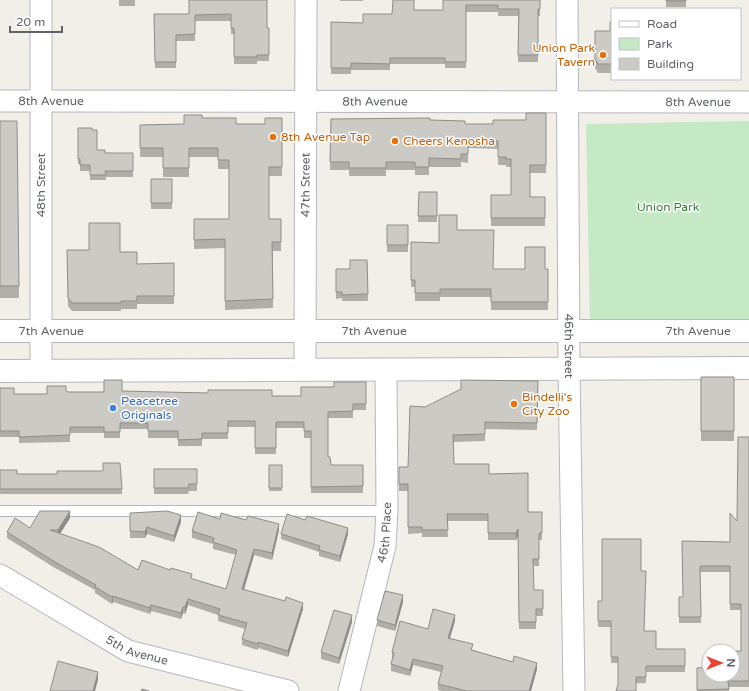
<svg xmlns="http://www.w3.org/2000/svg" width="749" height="691" font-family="'Varela Round',sans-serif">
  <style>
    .green { fill: #c5e8c5 }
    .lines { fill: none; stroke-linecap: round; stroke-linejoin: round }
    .service-casing { stroke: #b5b8bc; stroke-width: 12 }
    .minor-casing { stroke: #b5b8bc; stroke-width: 23 }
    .tertiary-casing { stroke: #b5b8bc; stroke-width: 24 }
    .service { stroke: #fff; stroke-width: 10 }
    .minor { stroke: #fff; stroke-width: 21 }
    .tertiary { stroke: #fff; stroke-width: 22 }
    .wall { fill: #afaea9 }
    .shaded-wall { fill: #8f8d8a }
    .building { fill: #cccac5; stroke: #8f8d8a }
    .food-dot { fill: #e8710a; stroke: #fff; stroke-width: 1.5 }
    .shop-dot { fill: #3f7fe0; stroke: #fff; stroke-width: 1.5 }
    .labels { text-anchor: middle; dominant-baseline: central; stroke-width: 3; stroke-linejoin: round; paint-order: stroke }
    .food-label { font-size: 12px; fill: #c56008; stroke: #fff; text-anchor: start }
    .street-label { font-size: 12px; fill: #5f6368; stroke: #fff }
    .park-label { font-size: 12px; fill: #348238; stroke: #fff }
    .shop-label { font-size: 12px; fill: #366cbe; stroke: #fff; text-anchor: start }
  </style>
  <rect width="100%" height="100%" fill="#f1efe8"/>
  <path class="green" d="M 749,121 L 749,319 L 590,322 L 586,124 Z"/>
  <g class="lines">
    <g class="service-casing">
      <path id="service" d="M 0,511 L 387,511"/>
    </g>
    <g class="minor-casing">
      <g id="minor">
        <path id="s1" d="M 567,0 L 569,369 L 574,691"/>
        <path id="s2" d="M 0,101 L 749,102"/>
        <path d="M 41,370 L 41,0"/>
        <path id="s3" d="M 305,370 L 306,0"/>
        <path id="s4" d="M 0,575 L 128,651 L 288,691"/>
        <path id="s5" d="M 349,691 L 385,546 L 387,511 L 386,370"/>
      </g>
    </g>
    <g class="tertiary-casing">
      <g id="tertiary">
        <path id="s6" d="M 0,331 L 749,331"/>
        <path d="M 0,371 L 749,368"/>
      </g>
    </g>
    <use href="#service" class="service"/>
    <use href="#minor" class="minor"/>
    <use href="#tertiary" class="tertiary"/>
  </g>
  <path class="wall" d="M 119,0 L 135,0 L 135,6 L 119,6 Z
    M 189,0 L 267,28 L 269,28 L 269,61 L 257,61 L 257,64 L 234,64 L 234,34 L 231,34 L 231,21 L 195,21 L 195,41 L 176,41 L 176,68 L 155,68 L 154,14 L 189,14 Z
    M 340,0 L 363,0 L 363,1 L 340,1 Z
    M 443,0 L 540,0 L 540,16 L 538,16 L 538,62 L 518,62 L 518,16 L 498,16 L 498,12 L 466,12 L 466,68 L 445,68 L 445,64 L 390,64 L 390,70 L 351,70 L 351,74 L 331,74 L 331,22 L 363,23 L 392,14 L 414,10 L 443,10 Z
    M 666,0 L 686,0 L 686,7 L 666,7 Z
    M 612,22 L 612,73 L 598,73 L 595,68 L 595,31 L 610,31 Z
    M 546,113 L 546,173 L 530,173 L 530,197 L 545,197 L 545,226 L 491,226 L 491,195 L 511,195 L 511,167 L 506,167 L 506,165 L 498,165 L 498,149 L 468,148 L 468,163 L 461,162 L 461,167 L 429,167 L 429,175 L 415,175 L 415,170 L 386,170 L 386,176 L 349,176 L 349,170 L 330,170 L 331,119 L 430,120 L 465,124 L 493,124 L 526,120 Z
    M 202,118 L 236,124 L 265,124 L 282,118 L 282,176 L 269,176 L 269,219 L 281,219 L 281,251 L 273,251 L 273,308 L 225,310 L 225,248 L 194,249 L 194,219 L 229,219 L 229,169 L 218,169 L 218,157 L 189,157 L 189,177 L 163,177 L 163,157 L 140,157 L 140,125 L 184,124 Z
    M 0,121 L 17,121 L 19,298 L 0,298 Z
    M 78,128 L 92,130 L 97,150 L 105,153 L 133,153 L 133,177 L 106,177 L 106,180 L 90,180 L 90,171 L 80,171 L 80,164 L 78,164 Z
    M 151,179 L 172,179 L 172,209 L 151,209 Z
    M 419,192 L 437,192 L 437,222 L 418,222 Z
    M 387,225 L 408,225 L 408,252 L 387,252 Z
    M 457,230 L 493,269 L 548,269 L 548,310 L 491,310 L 491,297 L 440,297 L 440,301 L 415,301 L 415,287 L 411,287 L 411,242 L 439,243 Z
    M 67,250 L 120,252 L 137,264 L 174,263 L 174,304 L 137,304 L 137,309 L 121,309 L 121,311 L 72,311 L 68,306 Z
    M 367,260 L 368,301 L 342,301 L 342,298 L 336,299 L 336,269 L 350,269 Z
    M 701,377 L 734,377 L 734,441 L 701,441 Z
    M 538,381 L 537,430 L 485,429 L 485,441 L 453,442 L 454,464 L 489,474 L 528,512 L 542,512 L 542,540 L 539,540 L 539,566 L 533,566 L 534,590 L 543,590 L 543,616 L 536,616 L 536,629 L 519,629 L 518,536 L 516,540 L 488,540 L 488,521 L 447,521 L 448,537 L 422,537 L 422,533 L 408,534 L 408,491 L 399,491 L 399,467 L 408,467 L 425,407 Z
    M 366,382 L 366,410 L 353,410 L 353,418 L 328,418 L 328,457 L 331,465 L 363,465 L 363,493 L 311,493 L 311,438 L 304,438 L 304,428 L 276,428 L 276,454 L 255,454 L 255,427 L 228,427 L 228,439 L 202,439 L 202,446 L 178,446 L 178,438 L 148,438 L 148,429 L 120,429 L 120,438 L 104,438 L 104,433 L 70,433 L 70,442 L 19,443 L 19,437 L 0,437 L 0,388 L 14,394 L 47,394 L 66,391 L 68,392 L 104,392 L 122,391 L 272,396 L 301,396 L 334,387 Z
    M 749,437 L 749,687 L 729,687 L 729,691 L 697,691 L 697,668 L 733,675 L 741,651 L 741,610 L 730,610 L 730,572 L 700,572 L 701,623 L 679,623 L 679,597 L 683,597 L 682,541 L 730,542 L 737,521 Z
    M 269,465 L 282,465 L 282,491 L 269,491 Z
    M 154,469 L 197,469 L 197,491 L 189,491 L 188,494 L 154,494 Z
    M 0,470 L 17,474 L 122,489 L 122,494 L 0,494 Z
    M 130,513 L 181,522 L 174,542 L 147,534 L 145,538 L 130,538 Z
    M 70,518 L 60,534 L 138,570 L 192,579 L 226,589 L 236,555 L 213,549 L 213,544 L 192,538 L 192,531 L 220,519 L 279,530 L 272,560 L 254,555 L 244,590 L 303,609 L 288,657 L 258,648 L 258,650 L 242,645 L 242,639 L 245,629 L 218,621 L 218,615 L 188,605 L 185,614 L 183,613 L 181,619 L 151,611 L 150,614 L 113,602 L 112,604 L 95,593 L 95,590 L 55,568 L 7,538 L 7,532 L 30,528 Z
    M 281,534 L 348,534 L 340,562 L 319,556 L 319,552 L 281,539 Z
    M 641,571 L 644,631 L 656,649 L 685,649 L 685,672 L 646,672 L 646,683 L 618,684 L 618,663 L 611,663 L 611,627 L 598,627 L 598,601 L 602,601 Z
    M 403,602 L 395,631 L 377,626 L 377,620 Z
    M 455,621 L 450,638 L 473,650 L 537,669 L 531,691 L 442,691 L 438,690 L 438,684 L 441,672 L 413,665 L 410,676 L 391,671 L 391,664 L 393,659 L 392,659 L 392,652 L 428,629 Z
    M 352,622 L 339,664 L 321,659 L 321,652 Z"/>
  <path class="shaded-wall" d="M 70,511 L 70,518 L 58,537 L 58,530 Z
    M 181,515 L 181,522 L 174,542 L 174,536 Z
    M 279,524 L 279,530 L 272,560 L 272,553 Z
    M 147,527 L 147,534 L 145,538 L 145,532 Z
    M 348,528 L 348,534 L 340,562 L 340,556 Z
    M 518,529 L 518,536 L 516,540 L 516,533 Z
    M 254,549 L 254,555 L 242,595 L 242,589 Z
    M 403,595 L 403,602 L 395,631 L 395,625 Z
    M 113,596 L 113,602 L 112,604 L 112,597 Z
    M 188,599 L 188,605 L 185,614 L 185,607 Z
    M 303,603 L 303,609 L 288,657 L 288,651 Z
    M 151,605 L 151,611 L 150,614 L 150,608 Z
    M 183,607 L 183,613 L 181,619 L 181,613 Z
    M 352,615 L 352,622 L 339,664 L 339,658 Z
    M 455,615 L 455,621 L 448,644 L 448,638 Z
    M 413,659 L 413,665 L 410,676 L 410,670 Z
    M 537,663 L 537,669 L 531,691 L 529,691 Z
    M 98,672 L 98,680 L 95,691 L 93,691 Z"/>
  <path class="building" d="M 189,0 L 267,0 L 267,28 L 269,28 L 269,55 L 257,55 L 257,57 L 234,57 L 234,28 L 231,28 L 231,14 L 195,15 L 195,34 L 176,35 L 176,62 L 155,62 L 154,14 L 189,14 Z
    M 393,0 L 414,0 L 414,10 L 443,10 L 443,0 L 540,0 L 540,9 L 538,9 L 538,55 L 518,55 L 519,9 L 498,9 L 498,5 L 466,5 L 466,62 L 445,62 L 445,58 L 390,58 L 390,64 L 351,63 L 351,68 L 331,68 L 331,22 L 363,23 L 363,14 L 392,14 Z
    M 666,0 L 686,0 L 686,1 L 666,1 Z
    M 610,22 L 612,22 L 612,64 L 598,64 L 595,59 L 595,31 L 610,31 Z
    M 526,113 L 546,113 L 546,165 L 530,165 L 530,197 L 545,197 L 545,218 L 491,218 L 491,195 L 511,195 L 511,159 L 506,159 L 506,157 L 498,157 L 498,141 L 468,140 L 468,154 L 461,154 L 461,159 L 429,158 L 429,167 L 415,167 L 415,162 L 386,162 L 386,168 L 349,168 L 349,162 L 330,162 L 331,119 L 430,118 L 430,120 L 465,121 L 465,124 L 493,124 L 493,120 L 526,120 Z
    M 184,115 L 202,115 L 202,118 L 236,118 L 236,124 L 265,124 L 265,118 L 282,118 L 282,167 L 269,167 L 269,219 L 281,219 L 281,242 L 272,242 L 273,299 L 225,301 L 225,239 L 194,240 L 194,219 L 229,219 L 229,160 L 218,160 L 218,148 L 189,148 L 189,168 L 163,168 L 163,148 L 140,148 L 140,125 L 184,124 Z
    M 0,121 L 17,121 L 19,286 L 0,286 Z
    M 78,128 L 92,128 L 92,130 L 97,130 L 97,150 L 105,150 L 105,153 L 133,153 L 133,171 L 105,171 L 106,175 L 90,175 L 90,165 L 80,165 L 80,159 L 78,159 Z
    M 151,179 L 172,179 L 172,203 L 151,203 Z
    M 419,192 L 437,192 L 437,216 L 418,216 Z
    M 439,215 L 457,215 L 457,230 L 494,230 L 493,269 L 525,269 L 525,247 L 545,247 L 545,269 L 548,269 L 548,302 L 491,302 L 491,289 L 440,289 L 440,293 L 415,293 L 415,280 L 411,280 L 411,242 L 439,243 Z
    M 89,223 L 120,223 L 120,252 L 137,252 L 137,264 L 174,263 L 174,296 L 137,296 L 137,301 L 121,301 L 121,303 L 72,303 L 68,298 L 67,250 L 89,250 Z
    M 387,225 L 408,225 L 408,245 L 387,245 Z
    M 350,260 L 367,260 L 368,294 L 342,295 L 342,292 L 336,292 L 336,269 L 350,269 Z
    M 701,377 L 734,377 L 734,431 L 701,431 Z
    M 104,380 L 122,380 L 122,391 L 208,393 L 208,390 L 272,390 L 272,396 L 301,396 L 301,387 L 334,387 L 334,382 L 366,382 L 366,404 L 353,404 L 353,411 L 328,412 L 328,457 L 330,457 L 331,465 L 363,465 L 363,486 L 311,487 L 311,431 L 304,431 L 304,422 L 276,422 L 276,448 L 255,448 L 255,421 L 228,421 L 228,433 L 202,433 L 202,439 L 178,440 L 178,431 L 148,431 L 148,423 L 120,423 L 120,432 L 104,432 L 104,427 L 70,427 L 70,435 L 19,437 L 19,431 L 0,431 L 0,388 L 14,388 L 14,394 L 47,394 L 47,386 L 66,386 L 66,391 L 68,392 L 104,392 Z
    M 461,380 L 538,381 L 537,423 L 485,422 L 485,434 L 453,435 L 454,464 L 489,464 L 489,474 L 528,473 L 528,512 L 542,512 L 542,533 L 539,533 L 539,559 L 533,559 L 534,590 L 543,590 L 543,609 L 536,609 L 536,622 L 519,622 L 518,529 L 516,533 L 488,533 L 488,514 L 447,514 L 448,530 L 422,530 L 422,527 L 408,527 L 408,484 L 399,484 L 399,467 L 408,467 L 410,406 L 425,407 L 461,389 Z
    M 738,437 L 749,437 L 749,681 L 728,681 L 729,689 L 697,690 L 697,668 L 709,667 L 709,675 L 733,675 L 733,651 L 741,651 L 741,604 L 730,604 L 730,566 L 700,566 L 701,617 L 679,617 L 679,597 L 683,597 L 682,541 L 730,542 L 730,513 L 737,521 Z
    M 103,463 L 120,463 L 122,489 L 0,489 L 0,470 L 17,470 L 17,474 L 57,474 L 57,471 L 103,471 Z
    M 269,465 L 282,465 L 282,488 L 269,488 Z
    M 154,469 L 197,469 L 197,484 L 189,484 L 188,488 L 154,488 Z
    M 40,511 L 70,511 L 58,530 L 50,530 L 99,547 L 138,570 L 142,560 L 170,570 L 171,568 L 192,574 L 191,578 L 193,579 L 226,589 L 237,550 L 213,542 L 214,538 L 192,531 L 198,512 L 220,519 L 221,513 L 246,520 L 248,516 L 279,524 L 272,553 L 254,549 L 242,589 L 285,601 L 286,597 L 303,603 L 288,651 L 258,642 L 258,644 L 242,639 L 247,623 L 218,615 L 220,609 L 188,599 L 185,607 L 183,607 L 181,613 L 151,605 L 150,608 L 113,596 L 112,597 L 95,587 L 96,585 L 55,562 L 7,532 L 15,518 L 30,528 Z
    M 167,511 L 181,515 L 174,536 L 147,527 L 145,532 L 130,531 L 130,513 Z
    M 287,514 L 305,520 L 307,516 L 348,528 L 340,556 L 319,550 L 320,546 L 281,534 Z
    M 602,539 L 641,539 L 641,571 L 646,571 L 644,631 L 656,631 L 656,649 L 685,649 L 685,666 L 646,666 L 646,677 L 636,677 L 636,691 L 616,691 L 618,684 L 618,657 L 611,657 L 611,621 L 598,621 L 598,601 L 602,601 Z
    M 385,591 L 403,595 L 395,625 L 377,620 Z
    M 433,609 L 455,615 L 448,638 L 473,644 L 471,650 L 513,662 L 514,656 L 537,663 L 529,691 L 467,691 L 438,684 L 443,666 L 413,659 L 410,670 L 391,664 L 394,653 L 392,652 L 400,621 L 428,629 Z
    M 334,610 L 352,615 L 339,658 L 321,652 Z
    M 58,661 L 98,672 L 93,691 L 50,691 Z
    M 142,689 L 149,691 L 141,691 Z"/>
  <g class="food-dot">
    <circle cx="603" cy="55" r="4"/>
    <circle cx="273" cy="137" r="4"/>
    <circle cx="395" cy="141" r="4"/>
    <circle cx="514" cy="404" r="4"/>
  </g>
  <circle class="shop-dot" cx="113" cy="408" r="4"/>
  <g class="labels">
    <g class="food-label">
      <text x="595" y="48" text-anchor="end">Union Park<tspan x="595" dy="14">Tavern</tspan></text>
      <text x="281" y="137">8th Avenue Tap</text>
      <text x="403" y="141">Cheers Kenosha</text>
      <text x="522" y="397">Bindelli's<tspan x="522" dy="14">City Zoo</tspan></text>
    </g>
    <g class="street-label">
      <text stroke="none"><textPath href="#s2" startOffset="51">8th Avenue</textPath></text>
      <text stroke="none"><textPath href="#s2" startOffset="375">8th Avenue</textPath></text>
      <text stroke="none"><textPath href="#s2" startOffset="698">8th Avenue</textPath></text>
      <text transform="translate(41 185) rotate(-90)">48th Street</text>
      <text stroke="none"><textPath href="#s3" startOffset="185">47th Street</textPath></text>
      <text stroke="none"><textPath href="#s6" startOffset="698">7th Avenue</textPath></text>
      <text stroke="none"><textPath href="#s6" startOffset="51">7th Avenue</textPath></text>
      <text stroke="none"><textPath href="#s6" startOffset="374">7th Avenue</textPath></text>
      <text stroke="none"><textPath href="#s1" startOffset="346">46th Street</textPath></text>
      <text stroke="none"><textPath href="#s5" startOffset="163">46th Place</textPath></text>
      <text stroke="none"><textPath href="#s4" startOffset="157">5th Avenue</textPath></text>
    </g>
    <g class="park-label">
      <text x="668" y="207">Union Park</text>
    </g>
    <g class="shop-label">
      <text x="121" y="401">Peacetree<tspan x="121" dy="14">Originals</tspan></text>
    </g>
  </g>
  <rect x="611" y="8" width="130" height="72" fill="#ffffff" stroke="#bfc1c3"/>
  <rect x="619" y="21" width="20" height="6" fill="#ffffff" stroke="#bfc1c3"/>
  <text x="647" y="28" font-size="12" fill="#5f6368">Road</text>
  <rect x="619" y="38" width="20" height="12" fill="#c5e8c5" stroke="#bfc1c3"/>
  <text x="647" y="48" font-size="12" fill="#5f6368">Park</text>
  <rect x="619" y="58" width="20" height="12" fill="#cccac5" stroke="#bfc1c3"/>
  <text x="647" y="68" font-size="12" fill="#5f6368">Building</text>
  <g transform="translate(721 663) rotate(90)"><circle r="19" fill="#ffffff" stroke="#bfc1c3"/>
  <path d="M0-3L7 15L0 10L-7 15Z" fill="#ea4335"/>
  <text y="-6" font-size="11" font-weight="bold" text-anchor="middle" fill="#5f6368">N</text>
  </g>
  <path d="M10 26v6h52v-6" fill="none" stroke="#5f6368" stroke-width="2"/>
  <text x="16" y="26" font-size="12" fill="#5f6368" stroke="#ffffff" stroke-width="3" paint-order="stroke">20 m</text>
</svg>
